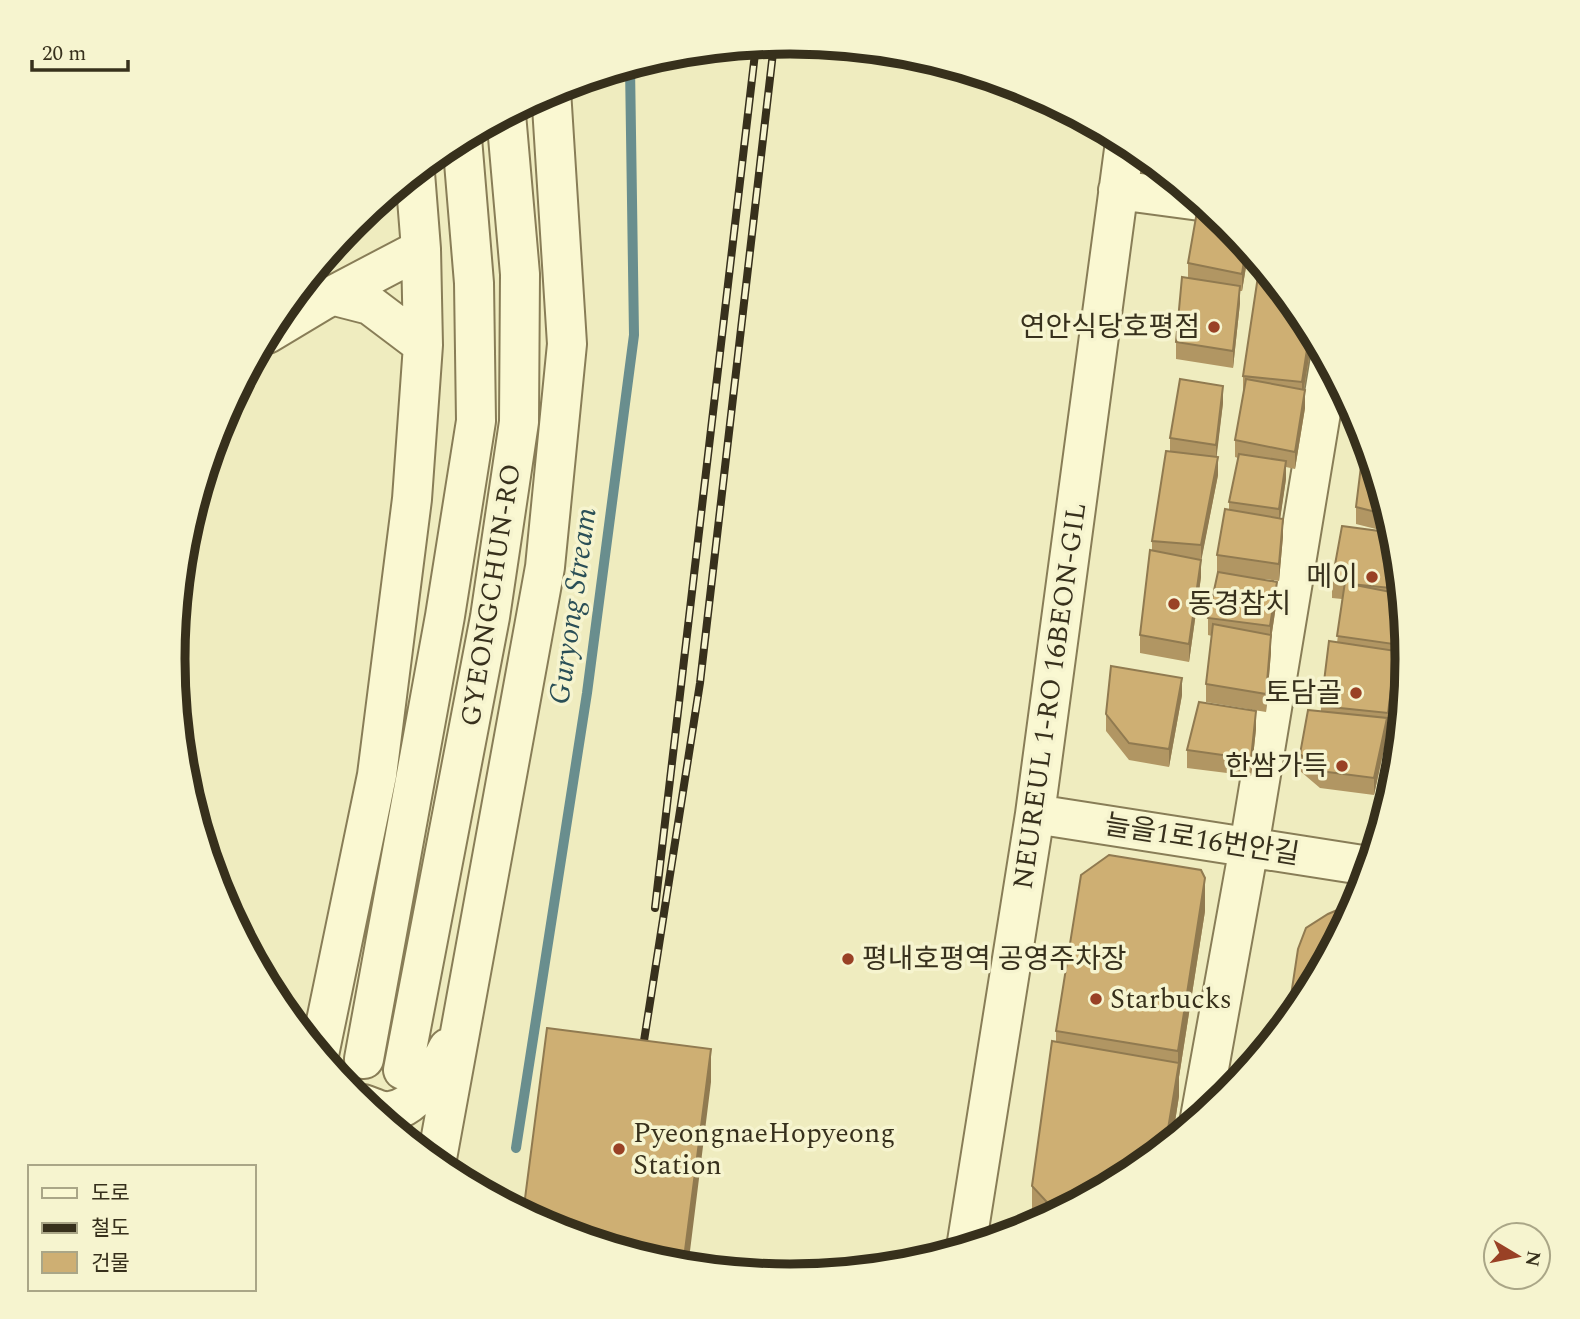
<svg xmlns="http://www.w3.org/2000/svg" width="1580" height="1319" font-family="Spectral,'Noto Sans KR',serif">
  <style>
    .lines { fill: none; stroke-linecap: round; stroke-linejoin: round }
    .stream { stroke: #698e8e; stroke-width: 10 }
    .minor-casing { stroke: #887d57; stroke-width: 42 }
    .minor { stroke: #faf8d2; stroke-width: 38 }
    .rail-casing { stroke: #37301c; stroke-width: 8 }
    .rail { stroke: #f6f4cf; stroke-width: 5; stroke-dasharray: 16; stroke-linecap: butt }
    .wall { fill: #b19663 }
    .shaded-wall { fill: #907a50 }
    .building { fill: #ceaf73; stroke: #907a50; stroke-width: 2 }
    .poi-dot { fill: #994125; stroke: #f6f4cf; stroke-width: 2.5 }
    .labels { text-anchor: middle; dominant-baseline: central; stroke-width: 7; stroke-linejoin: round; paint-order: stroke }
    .poi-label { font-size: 28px; fill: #37301c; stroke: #f6f4cf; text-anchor: end }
    .street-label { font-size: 28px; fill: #37301c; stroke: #f6f4cf }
    .water-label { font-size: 30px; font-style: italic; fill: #2a4f57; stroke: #f6f4cf }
    .rim { fill: none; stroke: #37301c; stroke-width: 9 }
  </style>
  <rect width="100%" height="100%" fill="#efecbf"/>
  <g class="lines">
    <path class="stream" d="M 516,1148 L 587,693 L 634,335 L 630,66"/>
    <g class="minor-casing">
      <path id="minor" d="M 1118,190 L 1200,201
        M 335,296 L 370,305 L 423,345
        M 267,334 L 322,301 L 421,249
        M 1035,814 L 1369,866
        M 319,1055 L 377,775 L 412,499 L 423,345 L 421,249 L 415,173
        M 364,1059 L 445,616 L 476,421 L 474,283 L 462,138
        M 403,1070 L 490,617 L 519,422 L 520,274 L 506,114
        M 363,1104 C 370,1106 377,1110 384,1111 C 415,1114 437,1070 448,1048
        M 1200,1118 L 1249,847 L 1329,364
        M 436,1164 L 545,567 L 567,344 L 551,90
        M 966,1248 L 1035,814 L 1125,142"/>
    </g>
    <use href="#minor" class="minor"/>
    <g class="rail-casing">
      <path id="rail" d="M 655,908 L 756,45
        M 641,1060 L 700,683 L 774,44"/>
    </g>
    <use href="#rail" class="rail"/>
  </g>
  <path class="wall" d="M 1249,249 L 1242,291 L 1240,291 L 1240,303 L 1233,368 L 1176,359 L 1176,342 L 1188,278 L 1188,263 Z
    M 1257,259 L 1304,317 L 1313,334 L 1304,390 L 1305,408 L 1295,469 L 1286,467 L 1286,479 L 1280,518 L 1283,536 L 1279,581 L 1264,579 L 1277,599 L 1271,639 L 1271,652 L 1266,712 L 1206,702 L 1206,684 L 1212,636 L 1208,635 L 1208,618 L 1218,573 L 1217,573 L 1217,555 L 1229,509 L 1229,502 L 1238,458 L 1235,457 L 1235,440 L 1243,394 L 1243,376 L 1259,267 L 1257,267 Z
    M 1223,403 L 1216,457 L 1218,475 L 1201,560 L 1201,577 L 1189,662 L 1140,653 L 1140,635 L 1152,551 L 1152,541 L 1170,451 L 1170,438 Z
    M 1365,437 L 1396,539 L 1405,635 L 1400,662 L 1396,662 L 1396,669 L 1388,730 L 1374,795 L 1320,788 L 1300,771 L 1300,754 L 1321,711 L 1321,706 L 1337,643 L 1342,599 L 1332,598 L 1332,581 L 1392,533 L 1356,524 L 1356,507 L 1363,458 Z
    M 1182,695 L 1169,767 L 1129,760 L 1106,731 L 1106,714 Z
    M 1256,729 L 1251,776 L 1187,768 L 1187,750 Z
    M 1205,911 L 1179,1077 L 1179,1096 L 1172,1141 L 1133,1173 L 1036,1225 L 1032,1220 L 1032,1186 L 1056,1041 L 1056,1031 Z"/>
  <path class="shaded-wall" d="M 1246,247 L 1249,249 L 1242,291 L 1242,274 Z
    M 1240,286 L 1240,303 L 1233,368 L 1233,351 Z
    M 1310,330 L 1313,334 L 1302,399 L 1302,382 Z
    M 1223,386 L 1223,403 L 1216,462 L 1216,445 Z
    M 1305,390 L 1305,408 L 1295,469 L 1295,452 Z
    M 1218,457 L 1218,475 L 1201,562 L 1201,545 Z
    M 1286,461 L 1286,479 L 1279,527 L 1279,509 Z
    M 1283,519 L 1283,536 L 1279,581 L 1279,564 Z
    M 1201,560 L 1201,577 L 1189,662 L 1189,644 Z
    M 1277,582 L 1277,599 L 1271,639 L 1271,652 L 1266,712 L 1266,694 L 1270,642 L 1270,626 Z
    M 1404,624 L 1405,635 L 1400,662 L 1400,645 Z
    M 1396,651 L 1396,669 L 1388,730 L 1388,713 Z
    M 1182,678 L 1182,695 L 1169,767 L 1169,749 Z
    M 1256,711 L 1256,729 L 1251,776 L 1251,759 Z
    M 1387,718 L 1387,735 L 1374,795 L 1374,778 Z
    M 1205,878 L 1205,911 L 1179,1077 L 1179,1096 L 1172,1141 L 1165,1147 L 1178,1070 L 1178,1051 Z
    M 711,1049 L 711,1082 L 688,1267 L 683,1266 Z"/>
  <path class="building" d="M 1199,200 L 1227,223 L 1246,247 L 1242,274 L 1188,263 Z
    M 1260,263 L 1304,317 L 1310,330 L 1302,382 L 1243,376 Z
    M 1182,277 L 1240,286 L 1233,351 L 1176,342 Z
    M 1180,379 L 1223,386 L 1216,445 L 1170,438 Z
    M 1246,379 L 1305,390 L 1295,452 L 1235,440 Z
    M 1365,437 L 1368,447 L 1363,447 Z
    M 1166,451 L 1218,457 L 1201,545 L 1152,541 Z
    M 1239,454 L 1286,461 L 1279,509 L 1229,502 Z
    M 1362,458 L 1372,460 L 1388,515 L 1356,507 Z
    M 1225,509 L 1283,519 L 1279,564 L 1217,555 Z
    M 1342,526 L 1394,533 L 1396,539 L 1401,589 L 1350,584 L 1401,594 L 1404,624 L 1400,645 L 1337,636 L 1345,582 L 1332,581 Z
    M 1150,550 L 1201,560 L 1189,644 L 1140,635 Z
    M 1218,572 L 1277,582 L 1270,626 L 1208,618 Z
    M 1213,624 L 1271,635 L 1266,694 L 1206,684 Z
    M 1329,641 L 1396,651 L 1388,713 L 1321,706 Z
    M 1111,666 L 1182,678 L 1169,749 L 1129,743 L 1106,714 Z
    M 1199,702 L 1256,711 L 1251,759 L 1187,750 Z
    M 1308,710 L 1387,718 L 1374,778 L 1320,771 L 1300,754 Z
    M 1109,855 L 1201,870 L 1205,878 L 1178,1051 L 1056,1031 L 1081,875 Z
    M 1356,902 L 1357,902 L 1303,1003 L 1287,1022 L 1298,949 L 1306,928 L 1328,914 Z
    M 547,1028 L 711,1049 L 683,1266 L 669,1265 L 553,1230 L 523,1214 Z
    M 1052,1041 L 1179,1063 L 1165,1147 L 1133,1173 L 1057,1213 L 1032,1186 Z"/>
  <g class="poi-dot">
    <circle cx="1214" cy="327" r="7"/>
    <circle cx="1372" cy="577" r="7"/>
    <circle cx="1174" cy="604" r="7"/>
    <circle cx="1356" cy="693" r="7"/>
    <circle cx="1342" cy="766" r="7"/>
    <circle cx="848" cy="959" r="7"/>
    <circle cx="1096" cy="999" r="7"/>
    <circle cx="619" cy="1149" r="7"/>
  </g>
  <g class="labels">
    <g class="poi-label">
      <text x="1200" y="327">연안식당호평점</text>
      <text x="1358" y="577">메이</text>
      <text x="1188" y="604" text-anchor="start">동경참치</text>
      <text x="1342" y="693">토담골</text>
      <text x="1328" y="766">한쌈가득</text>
      <text x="862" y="959" text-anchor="start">평내호평역 공영주차장</text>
      <text x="1110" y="999" text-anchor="start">Starbucks</text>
      <text x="633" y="1133" text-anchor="start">PyeongnaeHopyeong<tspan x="633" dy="32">Station</tspan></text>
    </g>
    <g class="street-label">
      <text transform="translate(491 595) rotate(-81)">GYEONGCHUN-RO</text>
      <text transform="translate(1050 696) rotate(-82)">NEUREUL 1-RO 16BEON-GIL</text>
      <text transform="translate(1202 840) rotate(9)">늘을1로16번안길</text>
    </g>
    <g class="water-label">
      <text transform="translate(573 606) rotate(-82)">Guryong Stream</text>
    </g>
  </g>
  <path d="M0 0H1580V1319H0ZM185 659a605 605 0 1 1 1210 0a605 605 0 1 1-1210 0Z" fill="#f6f4cf" fill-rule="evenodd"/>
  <path class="rim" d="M185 659a605 605 0 1 1 1210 0a605 605 0 1 1-1210 0Z"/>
  <rect x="28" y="1165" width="228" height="126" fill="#f6f4cf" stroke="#aaa687" stroke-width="2"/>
  <rect x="42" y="1188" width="35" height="10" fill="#faf8d2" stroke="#aaa687" stroke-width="2"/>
  <text x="91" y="1200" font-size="21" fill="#37301c">도로</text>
  <rect x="42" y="1223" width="35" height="10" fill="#37301c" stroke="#aaa687" stroke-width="2"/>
  <text x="91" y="1235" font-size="21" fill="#37301c">철도</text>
  <rect x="42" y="1252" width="35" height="21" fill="#ceaf73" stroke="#aaa687" stroke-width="2"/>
  <text x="91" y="1270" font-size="21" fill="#37301c">건물</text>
  <g transform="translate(1517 1256) rotate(100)"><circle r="33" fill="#f6f4cf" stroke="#aaa687" stroke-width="2"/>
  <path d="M0-5L12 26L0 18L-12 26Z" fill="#994125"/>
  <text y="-10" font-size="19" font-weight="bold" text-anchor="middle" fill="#37301c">N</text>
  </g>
  <path d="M32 60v10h96v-10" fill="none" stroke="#37301c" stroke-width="3.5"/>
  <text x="42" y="60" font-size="21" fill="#37301c" stroke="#f6f4cf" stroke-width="5" paint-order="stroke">20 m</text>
</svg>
